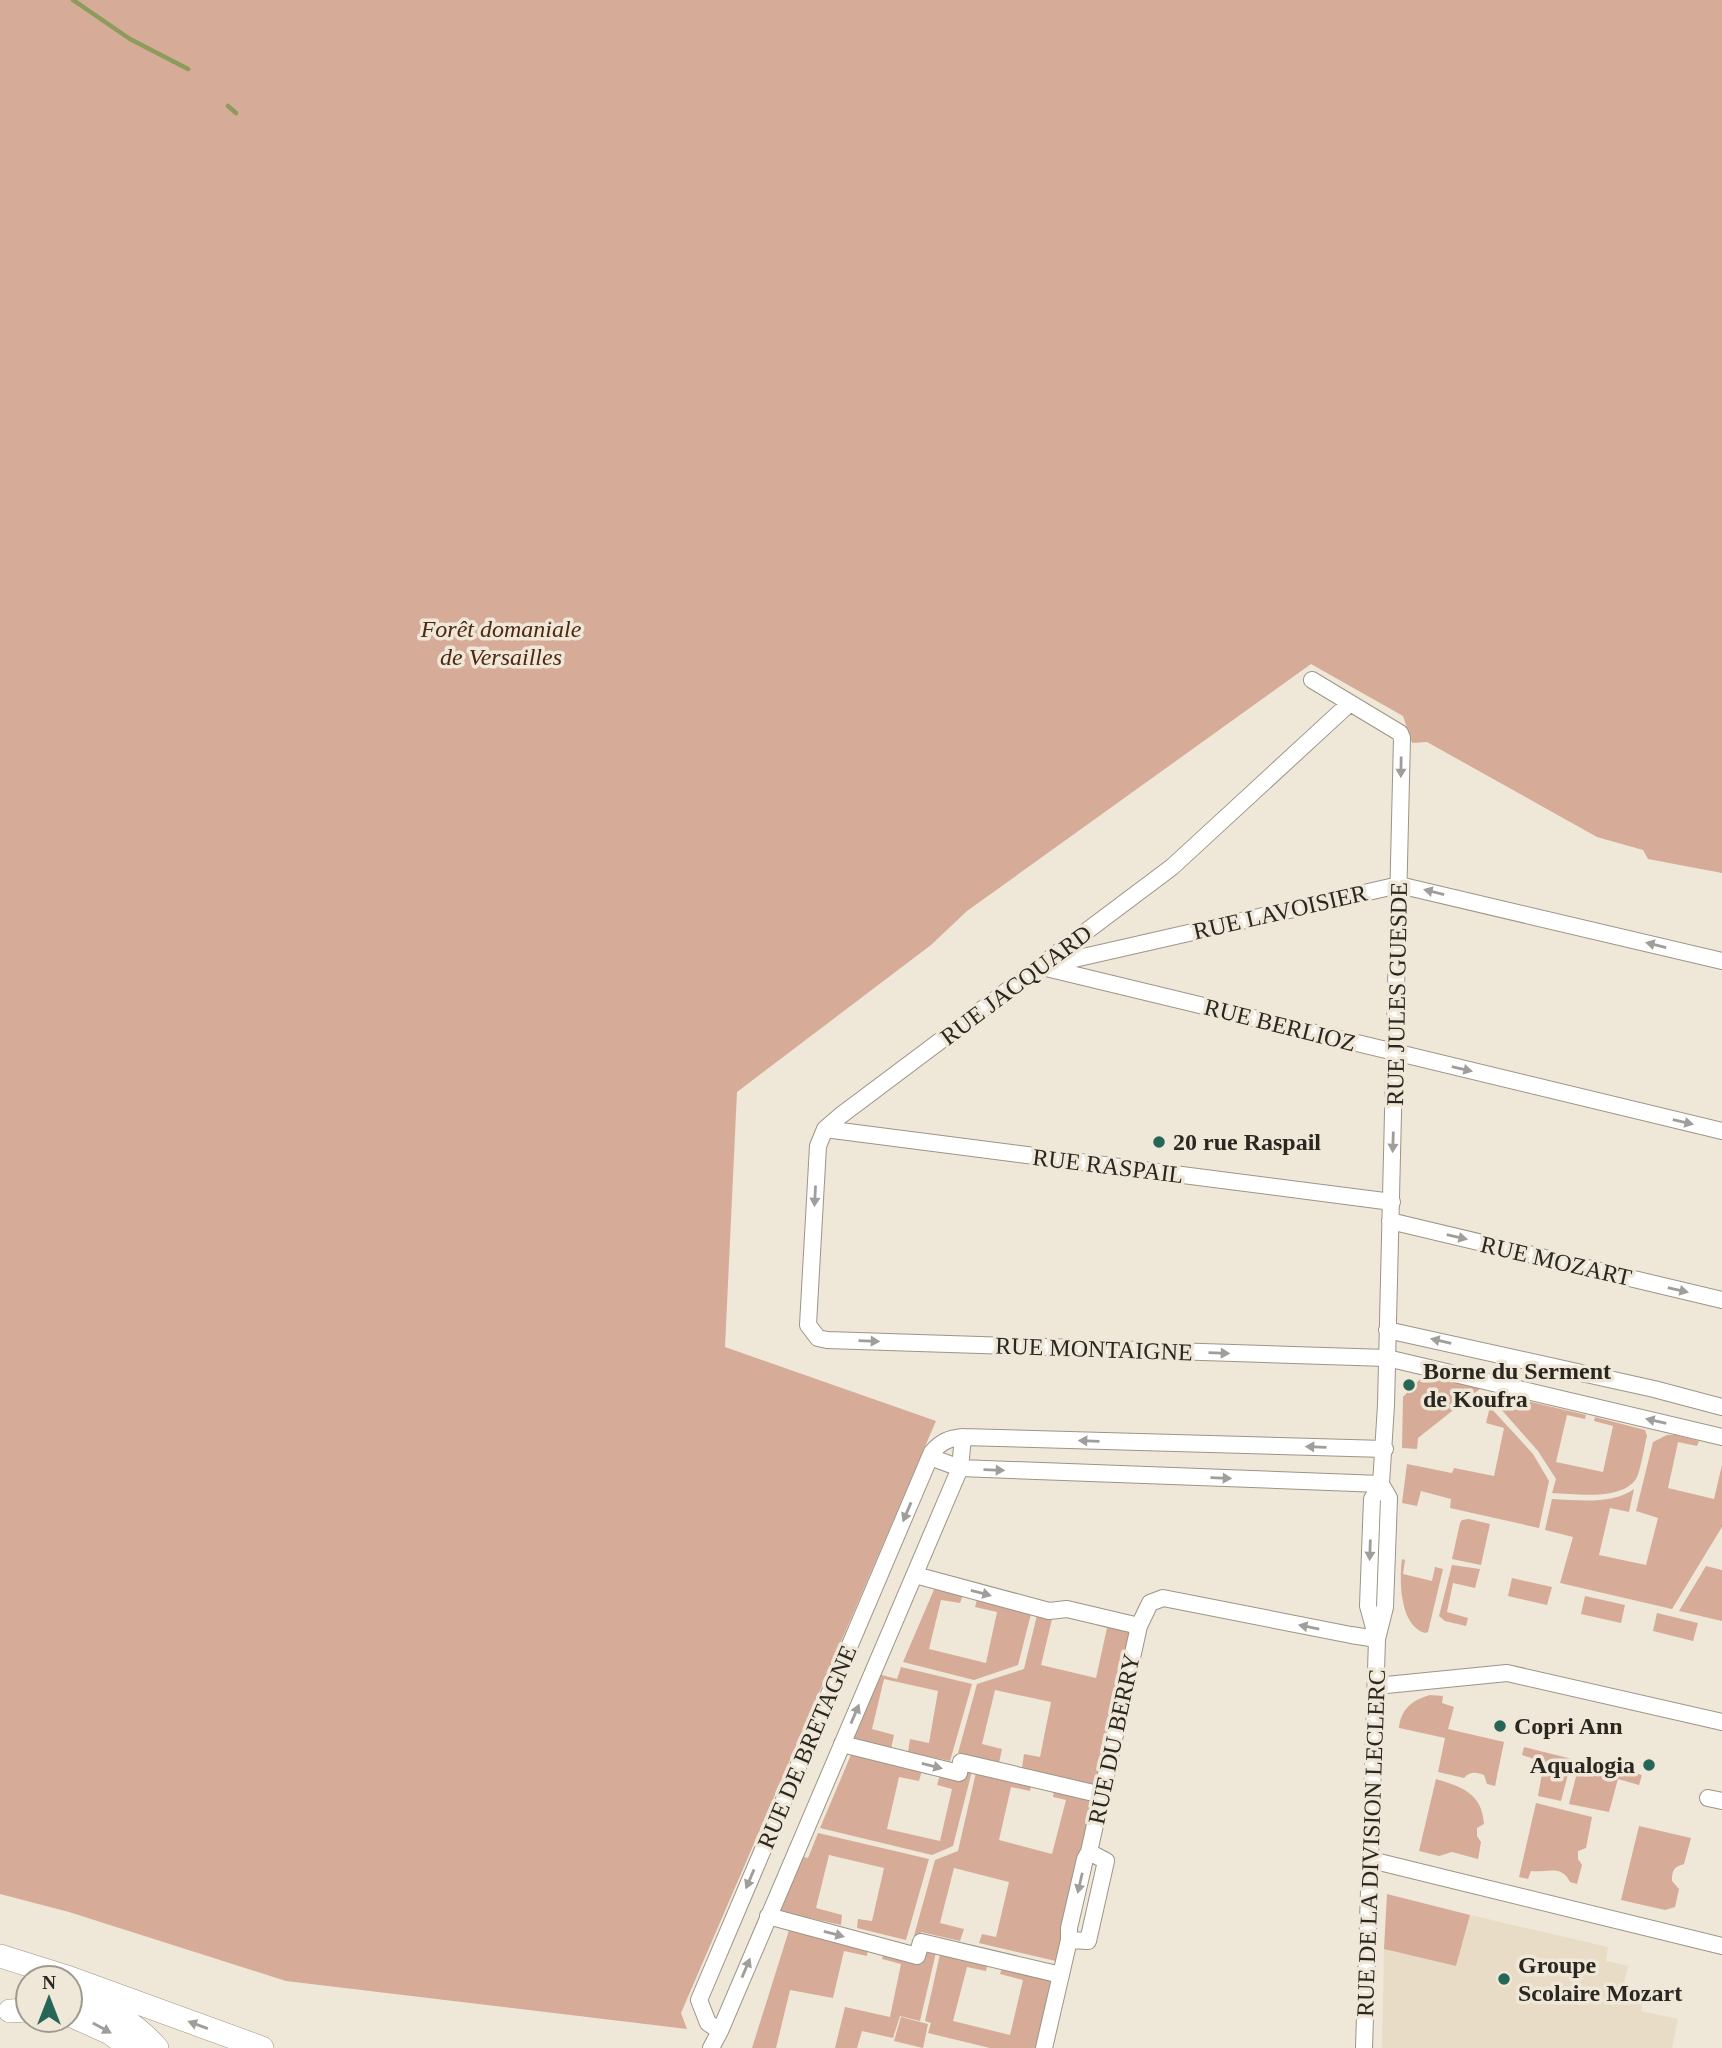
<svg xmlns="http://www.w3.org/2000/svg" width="1722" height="2048" font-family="'Times New Roman',serif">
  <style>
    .built { fill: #e8dcc6 }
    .green { fill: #d6ac98 }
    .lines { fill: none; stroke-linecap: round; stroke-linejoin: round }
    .stream { stroke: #8d9b5d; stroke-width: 4.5 }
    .minor-casing { stroke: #9c9587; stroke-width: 18 }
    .highway-casing { stroke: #9c9587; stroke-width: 24 }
    .minor { stroke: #fff; stroke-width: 16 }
    .highway { stroke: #fff; stroke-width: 23 }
    .oneway { fill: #9f9e9b }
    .poi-dot { fill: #256656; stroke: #efe7d7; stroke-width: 2.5 }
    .labels { text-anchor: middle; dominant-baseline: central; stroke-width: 7; stroke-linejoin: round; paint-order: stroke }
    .park-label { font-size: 24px; font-style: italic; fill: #4f2610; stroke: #efe7d7 }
    .street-label { font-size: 24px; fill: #2a2721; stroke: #efe7d7 }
    .poi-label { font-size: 24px; font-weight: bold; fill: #2a2721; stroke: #efe7d7; text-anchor: start }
  </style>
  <rect width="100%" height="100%" fill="#efe7d7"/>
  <path class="built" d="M 1470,1915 L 1608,1947 L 1606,1961 L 1628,1966 L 1622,1992 L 1644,1997 L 1641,2011 L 1678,2019 L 1672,2048 L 1382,2048 L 1384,1949 L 1456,1966 Z"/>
  <path class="green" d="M 0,0 L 1722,0 L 1722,873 L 1648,859 L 1643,850 L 1597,837 L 1427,742 L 1412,743 L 1403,716 L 1311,664 L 967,911 L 931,945 L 737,1092 L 725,1347 L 936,1421 L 681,2013 L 687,2029 L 286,1981 L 69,1912 L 0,1894 Z
    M 1423,1376 L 1481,1388 L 1418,1438 L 1417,1449 L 1402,1448 L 1403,1397 Z
    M 1494,1393 L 1586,1415 L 1585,1419 L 1567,1415 L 1556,1462 L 1603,1472 L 1613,1426 L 1594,1421 L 1595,1417 L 1645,1430 L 1647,1436 C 1644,1447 1641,1470 1636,1479 C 1621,1501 1575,1494 1552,1493 L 1556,1479 L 1538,1451 L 1492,1399 Z
    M 1490,1407 L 1533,1454 L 1549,1481 L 1539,1528 L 1450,1508 L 1451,1499 L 1421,1491 L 1417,1506 L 1402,1503 L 1407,1464 L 1452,1473 L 1454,1468 L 1494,1476 L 1504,1428 L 1486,1423 Z
    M 1667,1435 L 1675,1435 L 1699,1441 L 1697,1446 L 1678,1442 L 1668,1488 L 1714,1499 L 1722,1465 L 1722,1527 L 1672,1609 L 1560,1583 L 1573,1537 L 1545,1530 L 1552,1499 C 1578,1500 1612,1505 1634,1489 L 1629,1512 L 1610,1508 L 1599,1555 L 1646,1565 L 1658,1518 L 1636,1511 L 1653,1442 Z
    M 1469,1519 L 1490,1524 L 1481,1565 L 1452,1559 L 1460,1523 L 1462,1520 Z
    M 1402,1559 L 1405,1560 L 1403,1574 L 1432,1581 L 1435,1567 L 1443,1569 L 1428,1632 L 1425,1633 C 1400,1626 1399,1581 1402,1559 Z
    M 1452,1565 L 1480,1569 L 1475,1588 L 1453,1583 L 1447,1612 L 1468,1618 L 1466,1626 L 1445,1621 L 1439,1616 Z
    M 1706,1566 L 1722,1570 L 1722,1621 L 1679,1611 Z
    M 1512,1578 L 1552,1587 L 1547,1605 L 1508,1596 Z
    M 936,1585 L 964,1592 L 960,1603 L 941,1600 L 929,1649 L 986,1663 L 997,1612 L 975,1607 L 978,1596 L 1032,1610 L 1018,1665 L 974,1680 L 903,1662 Z
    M 1585,1596 L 1625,1605 L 1621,1623 L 1581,1614 Z
    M 1038,1611 L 1066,1613 L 1072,1618 L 1053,1615 L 1041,1665 L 1096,1678 L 1107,1628 L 1089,1623 L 1090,1617 L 1136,1627 L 1101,1787 L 1022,1768 L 1024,1754 L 1040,1757 L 1051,1702 L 995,1690 L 982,1744 L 1002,1749 L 999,1763 L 958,1753 L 977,1684 L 1024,1669 Z
    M 1657,1613 L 1698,1623 L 1693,1641 L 1653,1631 Z
    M 901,1667 L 972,1684 L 950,1761 L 908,1752 L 910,1739 L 929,1743 L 938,1691 L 884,1679 L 872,1729 L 894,1735 L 891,1749 L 851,1738 L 878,1674 L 897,1679 Z
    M 1430,1695 L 1443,1696 L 1442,1703 L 1454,1707 L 1448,1729 L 1504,1742 L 1495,1786 L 1487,1784 L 1484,1775 C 1476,1772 1470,1771 1464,1778 L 1438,1772 L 1445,1738 L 1399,1728 C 1401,1708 1413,1700 1430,1695 Z
    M 1524,1747 L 1572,1759 L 1561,1801 L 1538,1796 L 1544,1762 L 1522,1755 Z
    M 853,1750 L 923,1767 L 919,1781 L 899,1777 L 887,1829 L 940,1841 L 952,1789 L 937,1785 L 941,1772 L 973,1767 L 953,1846 L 932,1855 L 820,1828 Z
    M 1580,1761 L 1642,1775 L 1639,1785 L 1618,1779 L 1609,1812 L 1569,1804 Z
    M 977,1768 L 1032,1782 L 1030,1791 L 1011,1787 L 999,1840 L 1052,1854 L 1066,1800 L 1053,1797 L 1055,1786 L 1098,1797 L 1060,1962 L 979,1943 L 982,1934 L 996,1937 L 1009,1882 L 954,1868 L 940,1923 L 964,1929 L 960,1941 L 921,1932 L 917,1945 L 912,1943 L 935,1860 L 958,1851 Z
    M 1436,1779 C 1462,1787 1482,1793 1484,1824 L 1477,1828 L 1477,1836 L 1481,1842 L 1478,1859 L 1452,1852 L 1439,1856 L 1419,1851 Z
    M 1536,1803 L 1592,1817 L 1586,1848 L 1578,1851 L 1578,1859 L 1582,1865 L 1577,1884 L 1570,1882 C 1562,1864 1546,1873 1531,1871 L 1528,1879 L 1519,1877 Z
    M 1639,1826 L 1691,1838 L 1684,1864 C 1673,1867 1672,1871 1672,1881 L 1679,1889 L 1675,1907 L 1665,1910 L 1621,1900 Z
    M 818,1833 L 929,1859 L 906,1940 L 857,1928 L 858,1919 L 872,1921 L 884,1868 L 829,1855 L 816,1908 L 842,1915 L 841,1925 L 777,1911 L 800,1856 L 808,1858 Z
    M 1387,1894 L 1470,1915 L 1456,1966 L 1384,1949 Z
    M 790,1927 L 868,1948 L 867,1956 L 844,1951 L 833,1998 L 790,1990 L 776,2048 L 752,2048 Z
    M 924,1945 L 937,1948 L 920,2021 L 900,2016 L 893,2038 L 862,2031 L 857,2048 L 835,2048 L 845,2007 L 890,2017 L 901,1964 L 882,1959 L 884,1951 Z
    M 941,1950 L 988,1961 L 986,1971 L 967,1967 L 953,2021 L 1010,2035 L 1023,1980 L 1000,1974 L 1003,1965 L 1056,1977 L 1041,2048 L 990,2048 L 928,2033 L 931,2023 L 925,2021 Z
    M 901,2017 L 928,2024 L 923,2048 L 894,2041 Z"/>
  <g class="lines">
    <path class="stream" d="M 73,0 L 130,39 L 188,69
      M 228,106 L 236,113"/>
    <g class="minor-casing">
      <path id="minor" d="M 1312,680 L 1400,733 L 1402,738 L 1386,1405 L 1381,1484 L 1372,1499 L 1368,1606 L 1377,1639
        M 1350,703 L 1172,867 L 840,1116 L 825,1129 L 818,1146 L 808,1325 L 818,1338 L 827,1340 L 1387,1358 L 1722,1437
        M 1048,965 L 1399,885 L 1722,961
        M 1042,967 L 1722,1131
        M 825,1129 L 1392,1202
        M 1390,1221 L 1722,1300
        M 1387,1330 L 1654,1389 L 1722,1407
        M 930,1457 L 960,1468 L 963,1437
        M 915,1575 L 1049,1611 L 1067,1609 L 1139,1626
        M 1376,1686 L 1507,1673 L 1722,1722
        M 842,1744 L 959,1773 L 961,1762 L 1102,1795
        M 1708,1798 L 1722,1801
        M 1371,1860 L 1722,1946
        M 768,1916 L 917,1956 L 921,1942 L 1061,1975
        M 1069,1940 L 1088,1941 L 1106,1861 L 1089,1852
        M 720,2031 L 708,2023 L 699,2000 L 932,1452 C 941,1442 949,1438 963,1437 L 1385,1449
        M 711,2048 L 720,2031 L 960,1468 L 1381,1484
        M 1044,2048 L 1069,1940 L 1069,1928 L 1085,1859 L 1089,1852 L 1139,1626 L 1150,1603 L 1163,1598 L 1351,1635 L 1377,1639
        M 1364,2048 L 1377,1639 L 1385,1607 L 1389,1498 L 1381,1484"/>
    </g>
    <g class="highway-casing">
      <path id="highway" d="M 0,1956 L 70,1978
        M 70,1978 L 262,2048
        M 80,1994 C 108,2007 136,2025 157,2048
        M 10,2011 L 28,2010
        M 70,2015 L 110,2033 L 130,2048"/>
    </g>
    <use href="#minor" class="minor"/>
    <use href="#highway" class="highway"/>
  </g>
  <defs><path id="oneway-solid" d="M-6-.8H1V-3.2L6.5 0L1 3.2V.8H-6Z" transform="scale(1.75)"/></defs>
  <g class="oneway">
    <use href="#oneway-solid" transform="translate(1401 767) rotate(91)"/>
    <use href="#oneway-solid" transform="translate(1434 892) rotate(-166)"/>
    <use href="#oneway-solid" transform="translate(1656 945) rotate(-166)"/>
    <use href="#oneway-solid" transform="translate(1462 1069) rotate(13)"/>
    <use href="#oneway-solid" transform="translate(1683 1122) rotate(13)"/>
    <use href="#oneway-solid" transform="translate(1393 1142) rotate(92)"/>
    <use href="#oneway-solid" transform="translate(815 1196) rotate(93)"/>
    <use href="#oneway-solid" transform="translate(1457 1237) rotate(13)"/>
    <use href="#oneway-solid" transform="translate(1678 1290) rotate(13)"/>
    <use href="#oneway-solid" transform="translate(869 1341) rotate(2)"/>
    <use href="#oneway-solid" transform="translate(1441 1341) rotate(-167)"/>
    <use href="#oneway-solid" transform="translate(1219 1353) rotate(2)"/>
    <use href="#oneway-solid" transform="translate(1656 1421) rotate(-167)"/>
    <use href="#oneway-solid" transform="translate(1089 1441) rotate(-178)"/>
    <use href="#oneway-solid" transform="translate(1316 1447) rotate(-178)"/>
    <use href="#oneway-solid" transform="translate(994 1470) rotate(2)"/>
    <use href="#oneway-solid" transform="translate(1221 1478) rotate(2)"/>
    <use href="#oneway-solid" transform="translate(907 1512) rotate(113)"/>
    <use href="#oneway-solid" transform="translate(1370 1550) rotate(92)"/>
    <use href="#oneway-solid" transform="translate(981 1593) rotate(15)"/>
    <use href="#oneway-solid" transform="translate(1309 1627) rotate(-169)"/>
    <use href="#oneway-solid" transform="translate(855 1714) rotate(-67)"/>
    <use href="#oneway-solid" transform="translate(932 1766) rotate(14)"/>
    <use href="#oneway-solid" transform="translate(750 1879) rotate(113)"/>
    <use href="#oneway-solid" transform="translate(1080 1883) rotate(103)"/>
    <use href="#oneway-solid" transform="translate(834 1934) rotate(15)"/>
    <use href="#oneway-solid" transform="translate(746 1968) rotate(-67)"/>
    <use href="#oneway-solid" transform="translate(198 2025) rotate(-160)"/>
    <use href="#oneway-solid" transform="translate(102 2028) rotate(29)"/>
  </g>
  <g class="poi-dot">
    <circle cx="1159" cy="1142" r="7"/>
    <circle cx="1409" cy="1385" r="7"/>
    <circle cx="1500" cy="1726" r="7"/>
    <circle cx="1649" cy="1765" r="7"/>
    <circle cx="1504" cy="1979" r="7"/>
  </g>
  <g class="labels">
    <g class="park-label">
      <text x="501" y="629">Forêt domaniale<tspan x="501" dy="28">de Versailles</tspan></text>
    </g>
    <g class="street-label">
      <text transform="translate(1280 912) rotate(-13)">RUE LAVOISIER</text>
      <text transform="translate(1016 985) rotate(-37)">RUE JACQUARD</text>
      <text transform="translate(1397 994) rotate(-89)">RUE JULES GUESDE</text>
      <text transform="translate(1280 1025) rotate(14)">RUE BERLIOZ</text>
      <text transform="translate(1108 1166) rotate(7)">RUE RASPAIL</text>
      <text transform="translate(1556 1261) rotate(13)">RUE MOZART</text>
      <text transform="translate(1094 1349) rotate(2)">RUE MONTAIGNE</text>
      <text transform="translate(1114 1739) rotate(-78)">RUE DU BERRY</text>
      <text transform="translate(807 1747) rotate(-67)">RUE DE BRETAGNE</text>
      <text transform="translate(1371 1843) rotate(-88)">RUE DE LA DIVISION LECLERC</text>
    </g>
    <g class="poi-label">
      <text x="1173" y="1142">20 rue Raspail</text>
      <text x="1423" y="1371">Borne du Serment<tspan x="1423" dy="28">de Koufra</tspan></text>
      <text x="1514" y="1726">Copri Ann</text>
      <text x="1635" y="1765" text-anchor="end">Aqualogia</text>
      <text x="1518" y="1965">Groupe<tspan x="1518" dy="28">Scolaire Mozart</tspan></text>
    </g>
  </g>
  <g transform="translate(49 1999)"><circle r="33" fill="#efe7d7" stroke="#a09a8e" stroke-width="2"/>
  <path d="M0-5L12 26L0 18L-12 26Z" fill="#256656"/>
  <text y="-10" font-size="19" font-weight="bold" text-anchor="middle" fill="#2a2721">N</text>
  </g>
</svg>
